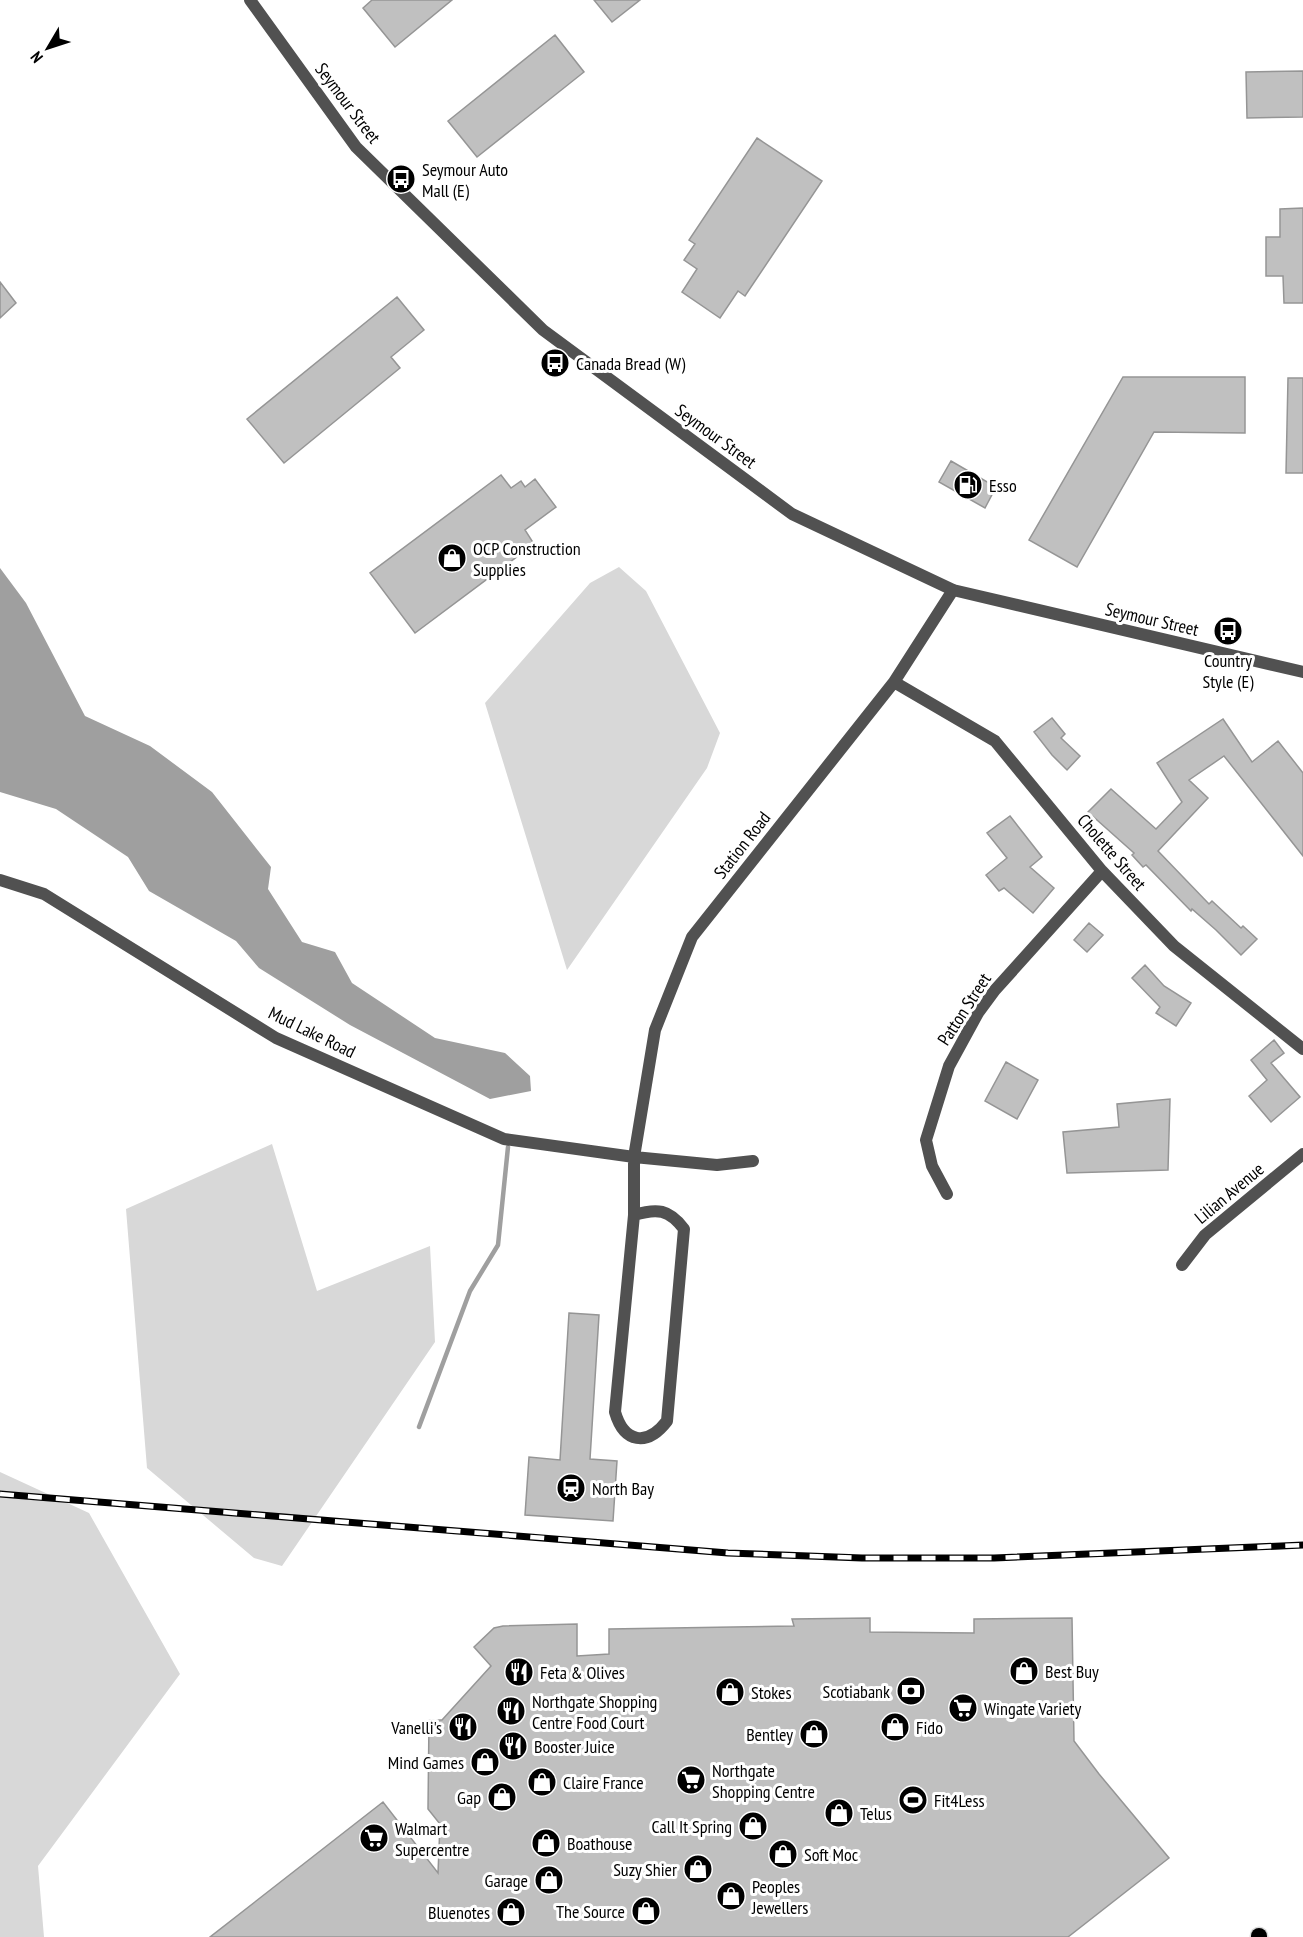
<svg xmlns="http://www.w3.org/2000/svg" width="1303" height="1937" font-family="'PT Sans Narrow',sans-serif">
  <style>
    .green { fill: #d8d8d8 }
    .water { fill: #9f9f9f }
    .lines { fill: none; stroke-linecap: round; stroke-linejoin: round }
    .stream { stroke: #9f9f9f; stroke-width: 4.5 }
    .building { fill: #c0c0c0; stroke: #959595; stroke-width: 1.5 }
    .trunk-casing { stroke: #dbdbdb; stroke-width: 19 }
    .minor { stroke: #515151; stroke-width: 12 }
    .tertiary { stroke: #515151; stroke-width: 12 }
    .trunk { stroke: #000; stroke-width: 16 }
    .rail-casing { stroke: #000; stroke-width: 7 }
    .rail { stroke: #fff; stroke-width: 4.5; stroke-dasharray: 14; stroke-linecap: butt }
    .labels { text-anchor: middle; dominant-baseline: central; stroke-width: 6; stroke-linejoin: round; paint-order: stroke }
    .street-label { font-size: 18px; fill: #000; stroke: #fff }
    .poi-label { font-size: 18px; fill: #000; stroke: #fff; text-anchor: start }
  </style>
  <rect width="100%" height="100%" fill="#fff"/>
  <path class="green" d="M 619,567 L 646,591 L 720,733 L 707,768 L 567,970 L 485,703 L 590,583 Z
    M 272,1144 L 317,1291 L 430,1246 L 435,1342 L 282,1566 L 254,1558 L 147,1468 L 126,1209 Z
    M 0,1472 L 89,1513 L 180,1674 L 38,1866 L 44,1937 L 0,1937 Z"/>
  <path class="water" d="M 0,568 L 26,603 L 85,716 L 150,746 L 212,792 L 271,867 L 268,889 L 302,942 L 335,952 L 352,983 L 435,1038 L 505,1053 L 530,1076 L 531,1091 L 490,1099 L 350,1025 L 259,968 L 236,941 L 149,891 L 128,857 L 56,809 L 0,792 Z"/>
  <g class="lines">
    <path class="stream" d="M 419,1427 L 470,1291 L 498,1245 L 508,1147"/>
  </g>
  <path class="building" d="M 372,0 L 452,0 L 395,47 L 363,8 Z
    M 594,0 L 640,0 L 612,22 Z
    M 555,35 L 584,72 L 477,157 L 448,121 Z
    M 1303,71 L 1303,117 L 1247,118 L 1246,72 Z
    M 757,138 L 822,181 L 745,296 L 738,291 L 720,318 L 682,292 L 697,269 L 684,260 L 695,244 L 689,240 Z
    M 1303,208 L 1303,303 L 1284,303 L 1283,276 L 1266,276 L 1266,237 L 1280,237 L 1280,209 Z
    M 0,282 L 16,303 L 0,318 Z
    M 397,297 L 424,330 L 391,357 L 400,368 L 284,463 L 247,419 Z
    M 1123,377 L 1245,377 L 1245,433 L 1154,432 L 1077,567 L 1029,540 Z
    M 1288,378 L 1303,378 L 1303,473 L 1286,473 Z
    M 951,461 L 996,487 L 985,508 L 939,482 Z
    M 501,475 L 511,488 L 521,481 L 525,487 L 535,479 L 556,507 L 525,530 L 534,544 L 415,633 L 370,573 Z
    M 1052,718 L 1065,734 L 1061,738 L 1080,756 L 1067,770 L 1052,755 L 1034,732 Z
    M 1223,719 L 1252,762 L 1278,741 L 1303,773 L 1303,856 L 1224,756 L 1189,780 L 1208,798 L 1158,851 L 1209,904 L 1212,901 L 1241,928 L 1243,926 L 1257,939 L 1241,955 L 1216,930 L 1192,909 L 1191,911 L 1146,865 L 1143,867 L 1132,855 L 1134,853 L 1088,812 L 1111,789 L 1156,829 L 1182,802 L 1157,763 Z
    M 1010,816 L 1042,857 L 1030,867 L 1054,888 L 1033,913 L 1004,888 L 999,891 L 986,875 L 1007,858 L 987,833 Z
    M 1089,923 L 1103,935 L 1087,952 L 1074,940 Z
    M 1145,965 L 1164,986 L 1191,1003 L 1176,1026 L 1156,1013 L 1160,1007 L 1132,978 Z
    M 1274,1040 L 1284,1053 L 1271,1063 L 1300,1097 L 1271,1122 L 1249,1096 L 1267,1080 L 1251,1060 Z
    M 1006,1062 L 1038,1080 L 1017,1119 L 985,1101 Z
    M 1170,1099 L 1168,1170 L 1067,1173 L 1063,1132 L 1119,1127 L 1117,1104 Z
    M 569,1313 L 599,1315 L 590,1459 L 617,1461 L 613,1521 L 525,1515 L 529,1457 L 560,1460 Z
    M 870,1618 L 870,1632 L 974,1633 L 974,1619 L 1072,1618 L 1074,1741 L 1099,1774 L 1169,1858 L 1068,1937 L 210,1937 L 383,1802 L 438,1873 L 440,1824 L 428,1809 L 429,1720 L 442,1720 L 491,1666 L 474,1647 L 494,1628 L 503,1626 L 577,1624 L 577,1656 L 609,1654 L 609,1629 L 794,1626 L 792,1619 Z"/>
  <g class="lines">
    <g class="trunk-casing">
      <path id="trunk" d="M 1259,1936 L 1259,1937"/>
    </g>
    <path class="minor" d="M 894,682 L 995,741 L 1102,871 L 1174,946 L 1303,1049
      M 0,880 L 44,894 L 276,1038 L 504,1139 L 634,1157 L 717,1165 L 753,1161
      M 947,1194 L 932,1166 L 926,1140 L 949,1066 L 978,1013 L 995,990 L 1102,871
      M 634,1215 C 657,1208 669,1209 684,1229 L 667,1421 C 647,1447 624,1443 615,1412 L 634,1215 L 634,1157 L 655,1030 L 692,937 L 894,682 L 953,590
      M 1182,1265 L 1205,1235 L 1303,1154"/>
    <path class="tertiary" d="M 250,0 L 356,147 L 543,330 L 792,514 L 953,590 L 1303,672"/>
    <use href="#trunk" class="trunk"/>
    <g class="rail-casing">
      <path id="rail" d="M 0,1494 L 728,1553 L 862,1558 L 994,1558 L 1303,1545"/>
    </g>
    <use href="#rail" class="rail"/>
  </g>
  <defs>
    <g id="bus-disc" transform="scale(1.5)"><circle r="9.5" fill="#000" stroke="#fff"/><path d="M-5-6H5V4H4V6H2V4H-2V6H-4V4H-5ZM-3.5-4V0h7V-4ZM-3.5 1.2v1.5H-2V1.2ZM2 1.2v1.5H3.5V1.2Z" fill="#fff"/></g>
    <g id="fuel-disc" transform="scale(1.5)"><circle r="9.5" fill="#000" stroke="#fff"/><path d="M-5.5-6h7V0h2V4h1.3V-2.5L3-4.5l.8-.8L6-3V5H2.5V1h-1V6h-7ZM-4.2-4.7v3.2H.2V-4.7Z" fill="#fff"/></g>
    <g id="shop-disc" transform="scale(1.5)"><circle r="9.5" fill="#000" stroke="#fff"/><path d="M-5-2.5h2.3a2.7 3.5 0 0 1 5.4 0H5L5.5 6h-11ZM-1.5-2.5h3a1.5 2.3 0 0 0-3 0Z" fill="#fff"/></g>
    <g id="station-disc" transform="scale(1.5)"><circle r="9.5" fill="#000" stroke="#fff"/><path d="M-3-6H3Q5-6 5-4V2Q5 4 3 4L4.5 6H3L1.5 4h-3L-3 6H-4.5L-3 4Q-5 4-5 2V-4Q-5-6-3-6ZM-3.5-4v3h7v-3ZM-3.5 1v1.5H-2V1ZM2 1v1.5H3.5V1Z" fill="#fff"/></g>
    <g id="restaurant-disc" transform="scale(1.5)"><circle r="9.5" fill="#000" stroke="#fff"/><path d="M-5-6h1v4h1v-4h1v4h1v-4h1v5L-1.5 .5V6h-2V.5L-5-1ZM5-6V6H3V1.5H1.5Q1.5-4 5-6Z" fill="#fff"/></g>
    <g id="bank-disc" transform="scale(1.5)"><circle r="9.5" fill="#000" stroke="#fff"/><path d="M-6-4H6V4H-6ZM0-2.3a2.3 2.3 0 1 0 0 4.6a2.3 2.3 0 1 0 0-4.6Z" fill="#fff"/></g>
    <g id="supermarket-disc" transform="scale(1.5)"><circle r="9.5" fill="#000" stroke="#fff"/><path d="M-6-5.5h2.5l.6 2H6L4.5 2H-2.5L-4.4-4H-6ZM-1.5 3.2a1.3 1.3 0 1 0 .1 0ZM3 3.2a1.3 1.3 0 1 0 .1 0Z" fill="#fff"/></g>
    <g id="stadium-disc" transform="scale(1.5)"><circle r="9.5" fill="#000" stroke="#fff"/><path d="M0-5a6.5 5 0 1 0 0 10a6.5 5 0 1 0 0-10ZM-3.5-1.8h7v3.6h-7Z" fill="#fff"/></g>
  </defs>
  <g fill-rule="evenodd">
    <use href="#bus-disc" x="401" y="179"/>
    <use href="#bus-disc" x="555" y="363"/>
    <use href="#fuel-disc" x="968" y="485"/>
    <use href="#shop-disc" x="452" y="558"/>
    <use href="#bus-disc" x="1228" y="631"/>
    <use href="#station-disc" x="571" y="1488"/>
    <use href="#shop-disc" x="1024" y="1671"/>
    <use href="#restaurant-disc" x="519" y="1672"/>
    <use href="#bank-disc" x="911" y="1691"/>
    <use href="#shop-disc" x="730" y="1692"/>
    <use href="#supermarket-disc" x="963" y="1708"/>
    <use href="#restaurant-disc" x="511" y="1711"/>
    <use href="#restaurant-disc" x="463" y="1727"/>
    <use href="#shop-disc" x="895" y="1727"/>
    <use href="#shop-disc" x="814" y="1734"/>
    <use href="#restaurant-disc" x="513" y="1746"/>
    <use href="#shop-disc" x="485" y="1762"/>
    <use href="#supermarket-disc" x="691" y="1780"/>
    <use href="#shop-disc" x="542" y="1782"/>
    <use href="#shop-disc" x="502" y="1797"/>
    <use href="#stadium-disc" x="913" y="1800"/>
    <use href="#shop-disc" x="839" y="1813"/>
    <use href="#shop-disc" x="753" y="1826"/>
    <use href="#supermarket-disc" x="374" y="1838"/>
    <use href="#shop-disc" x="546" y="1843"/>
    <use href="#shop-disc" x="783" y="1854"/>
    <use href="#shop-disc" x="698" y="1869"/>
    <use href="#shop-disc" x="549" y="1880"/>
    <use href="#shop-disc" x="731" y="1896"/>
    <use href="#shop-disc" x="646" y="1911"/>
    <use href="#shop-disc" x="511" y="1912"/>
  </g>
  <g class="labels">
    <g class="street-label">
      <text transform="translate(348 103) rotate(53)">Seymour Street</text>
      <text transform="translate(716 436) rotate(36)">Seymour Street</text>
      <text transform="translate(1152 619) rotate(13)">Seymour Street</text>
      <text transform="translate(742 845) rotate(-52)">Station Road</text>
      <text transform="translate(1112 852) rotate(49)">Cholette Street</text>
      <text transform="translate(964 1009) rotate(-57)">Patton Street</text>
      <text transform="translate(312 1032) rotate(26)">Mud Lake Road</text>
      <text transform="translate(1229 1193) rotate(-40)">Lilian Avenue</text>
    </g>
    <g class="poi-label">
      <text x="422" y="169">Seymour Auto<tspan x="422" dy="21">Mall (E)</tspan></text>
      <text x="576" y="363">Canada Bread (W)</text>
      <text x="989" y="485">Esso</text>
      <text x="473" y="548">OCP Construction<tspan x="473" dy="21">Supplies</tspan></text>
      <text x="1228" y="660" text-anchor="middle">Country<tspan x="1228" dy="21">Style (E)</tspan></text>
      <text x="592" y="1488">North Bay</text>
      <text x="1045" y="1671">Best Buy</text>
      <text x="540" y="1672">Feta &amp; Olives</text>
      <text x="890" y="1691" text-anchor="end">Scotiabank</text>
      <text x="751" y="1692">Stokes</text>
      <text x="532" y="1701">Northgate Shopping<tspan x="532" dy="21">Centre Food Court</tspan></text>
      <text x="984" y="1708">Wingate Variety</text>
      <text x="442" y="1727" text-anchor="end">Vanelli's</text>
      <text x="916" y="1727">Fido</text>
      <text x="793" y="1734" text-anchor="end">Bentley</text>
      <text x="534" y="1746">Booster Juice</text>
      <text x="464" y="1762" text-anchor="end">Mind Games</text>
      <text x="712" y="1770">Northgate<tspan x="712" dy="21">Shopping Centre</tspan></text>
      <text x="563" y="1782">Claire France</text>
      <text x="481" y="1797" text-anchor="end">Gap</text>
      <text x="934" y="1800">Fit4Less</text>
      <text x="860" y="1813">Telus</text>
      <text x="732" y="1826" text-anchor="end">Call It Spring</text>
      <text x="395" y="1828">Walmart<tspan x="395" dy="21">Supercentre</tspan></text>
      <text x="567" y="1843">Boathouse</text>
      <text x="804" y="1854">Soft Moc</text>
      <text x="677" y="1869" text-anchor="end">Suzy Shier</text>
      <text x="528" y="1880" text-anchor="end">Garage</text>
      <text x="752" y="1886">Peoples<tspan x="752" dy="21">Jewellers</tspan></text>
      <text x="625" y="1911" text-anchor="end">The Source</text>
      <text x="490" y="1912" text-anchor="end">Bluenotes</text>
    </g>
  </g>
  <g transform="translate(48 48) rotate(231)" stroke="#ffffff" stroke-width="4.5" paint-order="stroke">
  <path d="M0-4.5L10 22L0 15L-10 22Z" fill="#000000"/>
  <text y="-9" font-size="16" font-weight="bold" text-anchor="middle" fill="#000000">N</text>
  </g>
</svg>
